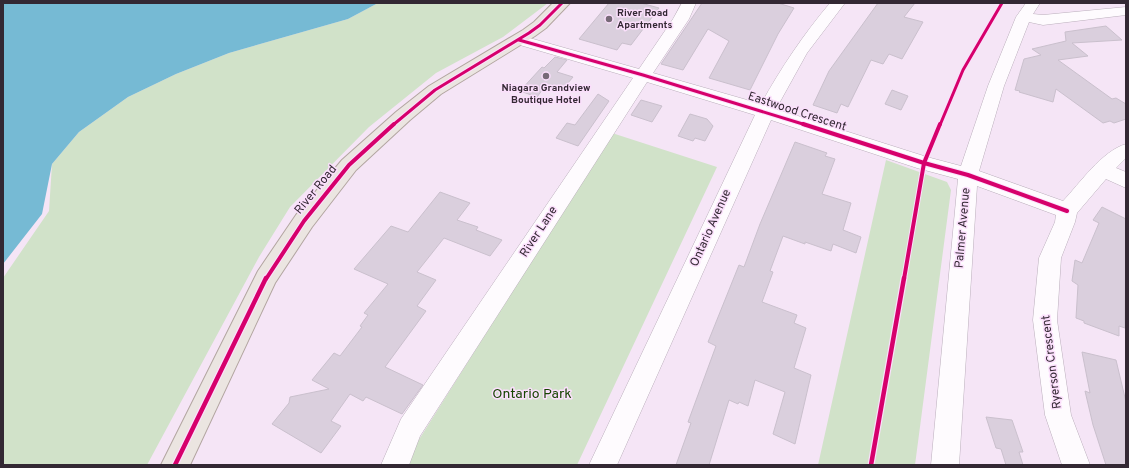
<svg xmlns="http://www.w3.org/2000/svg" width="1129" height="468" font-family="Overpass,sans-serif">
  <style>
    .green { fill: #d1e2c9 }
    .water { fill: #76bad4 }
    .building { fill: #dacfdd; stroke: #cac0cd }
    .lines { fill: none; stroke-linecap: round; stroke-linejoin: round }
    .minor-casing { stroke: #bbafbc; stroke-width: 1 }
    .major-casing { stroke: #b2a5a0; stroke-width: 2 }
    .minor { fill: #fefbfe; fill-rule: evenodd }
    .major { fill: #ebe5e1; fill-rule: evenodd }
    .cycleway-far2-casing { stroke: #fbdffc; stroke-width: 5 }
    .cycleway-far1-casing { stroke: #fbdffc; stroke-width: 6 }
    .cycleway-casing { stroke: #fbdffc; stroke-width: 7 }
    .cycleway-far2 { stroke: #d6006c; stroke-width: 3 }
    .cycleway-far1 { stroke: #d6006c; stroke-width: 4 }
    .cycleway { stroke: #d6006c; stroke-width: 4.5 }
    .poi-dot { fill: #776a77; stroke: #fbdffc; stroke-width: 1.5 }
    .labels { text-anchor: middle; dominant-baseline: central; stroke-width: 3; stroke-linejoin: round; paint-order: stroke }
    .far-poi-label { font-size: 10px; font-weight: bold; fill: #332833; stroke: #fbdffc; text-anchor: start }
    .street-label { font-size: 12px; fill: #332833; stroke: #fbdffc }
    .near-park-label { font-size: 14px; fill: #164500; stroke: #fbdffc }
  </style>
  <rect width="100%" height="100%" fill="#f5e5f6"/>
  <path class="green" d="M 378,3 L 548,3 L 503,37 L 436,73 L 369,127 L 290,207 L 259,257 L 147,465 L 3,465 L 3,278 L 49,211 L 52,164 L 79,132 L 128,97 L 176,74 L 229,53 L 348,19 Z
    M 612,133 L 717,167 L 577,465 L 407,465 L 413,449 Z
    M 886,160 L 947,182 L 951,190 L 915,465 L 818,465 Z"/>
  <path class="water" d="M 3,3 L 378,3 L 348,19 L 229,53 L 176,74 L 128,97 L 79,132 L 52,164 L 42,214 L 3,264 Z"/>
  <path class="building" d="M 609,3 L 641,3 L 659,8 L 631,45 L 622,43 L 617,50 L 579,39 Z
    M 702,3 L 778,3 L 794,8 L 778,34 L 750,90 L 709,78 L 729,41 L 708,29 L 683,70 L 661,64 Z
    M 878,3 L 915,3 L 904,17 L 923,22 L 902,59 L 889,54 L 883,64 L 871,60 L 848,107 L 841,104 L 837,113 L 813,105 L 829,71 Z
    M 1106,26 L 1122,40 L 1072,43 L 1088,56 L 1058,60 L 1112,99 L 1116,98 L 1126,104 L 1126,119 L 1114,123 L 1110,121 L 1103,123 L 1056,89 L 1053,102 L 1019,92 L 1020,91 L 1015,90 L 1024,59 L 1041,55 L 1032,49 L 1066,41 L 1065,32 Z
    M 555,57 L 567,60 L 557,72 L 573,77 L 562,90 L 546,85 L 537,97 L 520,91 L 542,67 L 544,68 Z
    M 892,90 L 908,96 L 901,110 L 885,104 Z
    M 598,94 L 609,101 L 578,146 L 556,138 L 567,123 L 575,125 Z
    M 641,100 L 662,106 L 652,122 L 631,115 Z
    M 690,114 L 707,119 L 713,126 L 705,141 L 695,138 L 693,141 L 678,136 Z
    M 795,142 L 827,153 L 825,156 L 835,159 L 822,194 L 851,203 L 843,230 L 861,237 L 856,253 L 833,244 L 831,251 L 805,242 L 805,244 L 783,236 L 770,271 L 773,272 L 762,302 L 797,315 L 794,323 L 806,328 L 794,368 L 811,375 L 795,444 L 773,434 L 785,392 L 755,380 L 748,406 L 739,402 L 738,404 L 729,400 L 709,465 L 676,465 L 691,423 L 688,422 L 716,346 L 708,342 L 739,265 L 744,267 L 760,224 Z
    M 440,192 L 470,203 L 457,220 L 478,227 L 476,230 L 502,240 L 490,256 L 444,238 L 417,272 L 436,280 L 417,306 L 426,311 L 385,367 L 423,385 L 402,414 L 366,397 L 363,401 L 350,394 L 331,421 L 341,426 L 321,453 L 272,424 L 289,403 L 290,397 L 329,389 L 312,380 L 334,353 L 340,356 L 362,327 L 360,326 L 368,315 L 364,313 L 388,284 L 354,269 L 391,226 L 408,232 Z
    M 1102,207 L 1126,219 L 1125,328 L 1119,326 L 1119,336 L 1084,323 L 1084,321 L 1076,318 L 1078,285 L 1072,281 L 1075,260 L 1082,263 L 1099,223 L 1093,220 Z
    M 1082,352 L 1116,360 L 1126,402 L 1126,465 L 1106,465 L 1093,425 L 1085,391 L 1090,393 Z
    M 986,417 L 1012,420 L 1023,452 L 1019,452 L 1023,465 L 1006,465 L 1001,449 L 996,448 Z"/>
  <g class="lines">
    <g class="minor-casing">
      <path id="minor" d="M 682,3 L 696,3 L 689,19 L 653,73 L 761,104 C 781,68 803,35 830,3 L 845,3 L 807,53 L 776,109 L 927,157 L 961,166 L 988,86 L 1016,17 L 1026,3 L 1040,3 L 1033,14 L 1043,15 L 1126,7 L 1126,15 L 1043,25 L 1029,22 L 1004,86 L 979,171 L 1063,201 C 1080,183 1102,151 1126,144 L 1126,158 L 1116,168 L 1126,172 L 1126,188 L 1106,179 L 1077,213 L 1075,222 L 1061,258 L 1057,320 L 1071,415 L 1090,465 L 1062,465 L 1045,415 L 1033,320 L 1039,258 L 1055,222 L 1056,215 L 977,186 L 959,465 L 931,465 L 958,179 L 917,168 L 771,120 L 617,465 L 589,465 L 755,115 L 647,82 L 420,436 L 409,465 L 381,465 L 401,419 L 633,78 L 513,43 L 511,40 L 513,37 L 519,35 L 639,69 L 673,19 Z"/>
    </g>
    <g class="major-casing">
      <path id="major" d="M 553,3 L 570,3 L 546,28 L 535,36 L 441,94 L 410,120 L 356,170 L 312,227 L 275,283 L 190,465 L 161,465 L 258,271 L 296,215 L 342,160 L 396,112 L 429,86 L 523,30 L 534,22 Z"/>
    </g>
    <use href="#minor" class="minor"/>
    <use href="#major" class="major"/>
    <g class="cycleway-far2-casing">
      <path id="cycleway-far2" d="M 519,40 L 643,75 L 806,125
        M 393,125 L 435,90 L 529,33 L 540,25 L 562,3
        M 940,125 L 963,70 L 1002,3"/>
    </g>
    <g class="cycleway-far1-casing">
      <path id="cycleway-far1" d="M 803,124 L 924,163 L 968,175 L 1067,211
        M 266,279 L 304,221 L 349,165 L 394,124
        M 904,279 L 924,163 L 940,124"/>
    </g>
    <g class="cycleway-casing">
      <path id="cycleway" d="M 175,465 L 266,278
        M 871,465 L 904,278"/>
    </g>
    <use href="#cycleway-far2" class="cycleway-far2"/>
    <use href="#cycleway-far1" class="cycleway-far1"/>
    <use href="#cycleway" class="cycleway"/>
  </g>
  <g class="poi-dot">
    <circle cx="609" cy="19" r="4"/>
    <circle cx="546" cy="76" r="4"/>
  </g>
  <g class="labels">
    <g class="far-poi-label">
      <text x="617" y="13">River Road<tspan x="617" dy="12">Apartments</tspan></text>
      <text x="546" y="88" text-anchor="middle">Niagara Grandview<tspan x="546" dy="12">Boutique Hotel</tspan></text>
    </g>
    <g class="street-label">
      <text transform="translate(797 112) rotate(18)">Eastwood Crescent</text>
      <text transform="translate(316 190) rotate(-51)">River Road</text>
      <text transform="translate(711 228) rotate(-66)">Ontario Avenue</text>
      <text transform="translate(963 228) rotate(-85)">Palmer Avenue</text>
      <text transform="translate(539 232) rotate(-57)">River Lane</text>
      <text transform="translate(1052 362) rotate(-97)">Ryerson Crescent</text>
    </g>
    <g class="near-park-label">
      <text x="532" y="394">Ontario Park</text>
    </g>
  </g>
  <rect width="1129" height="468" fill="none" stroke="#332833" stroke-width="8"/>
</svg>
